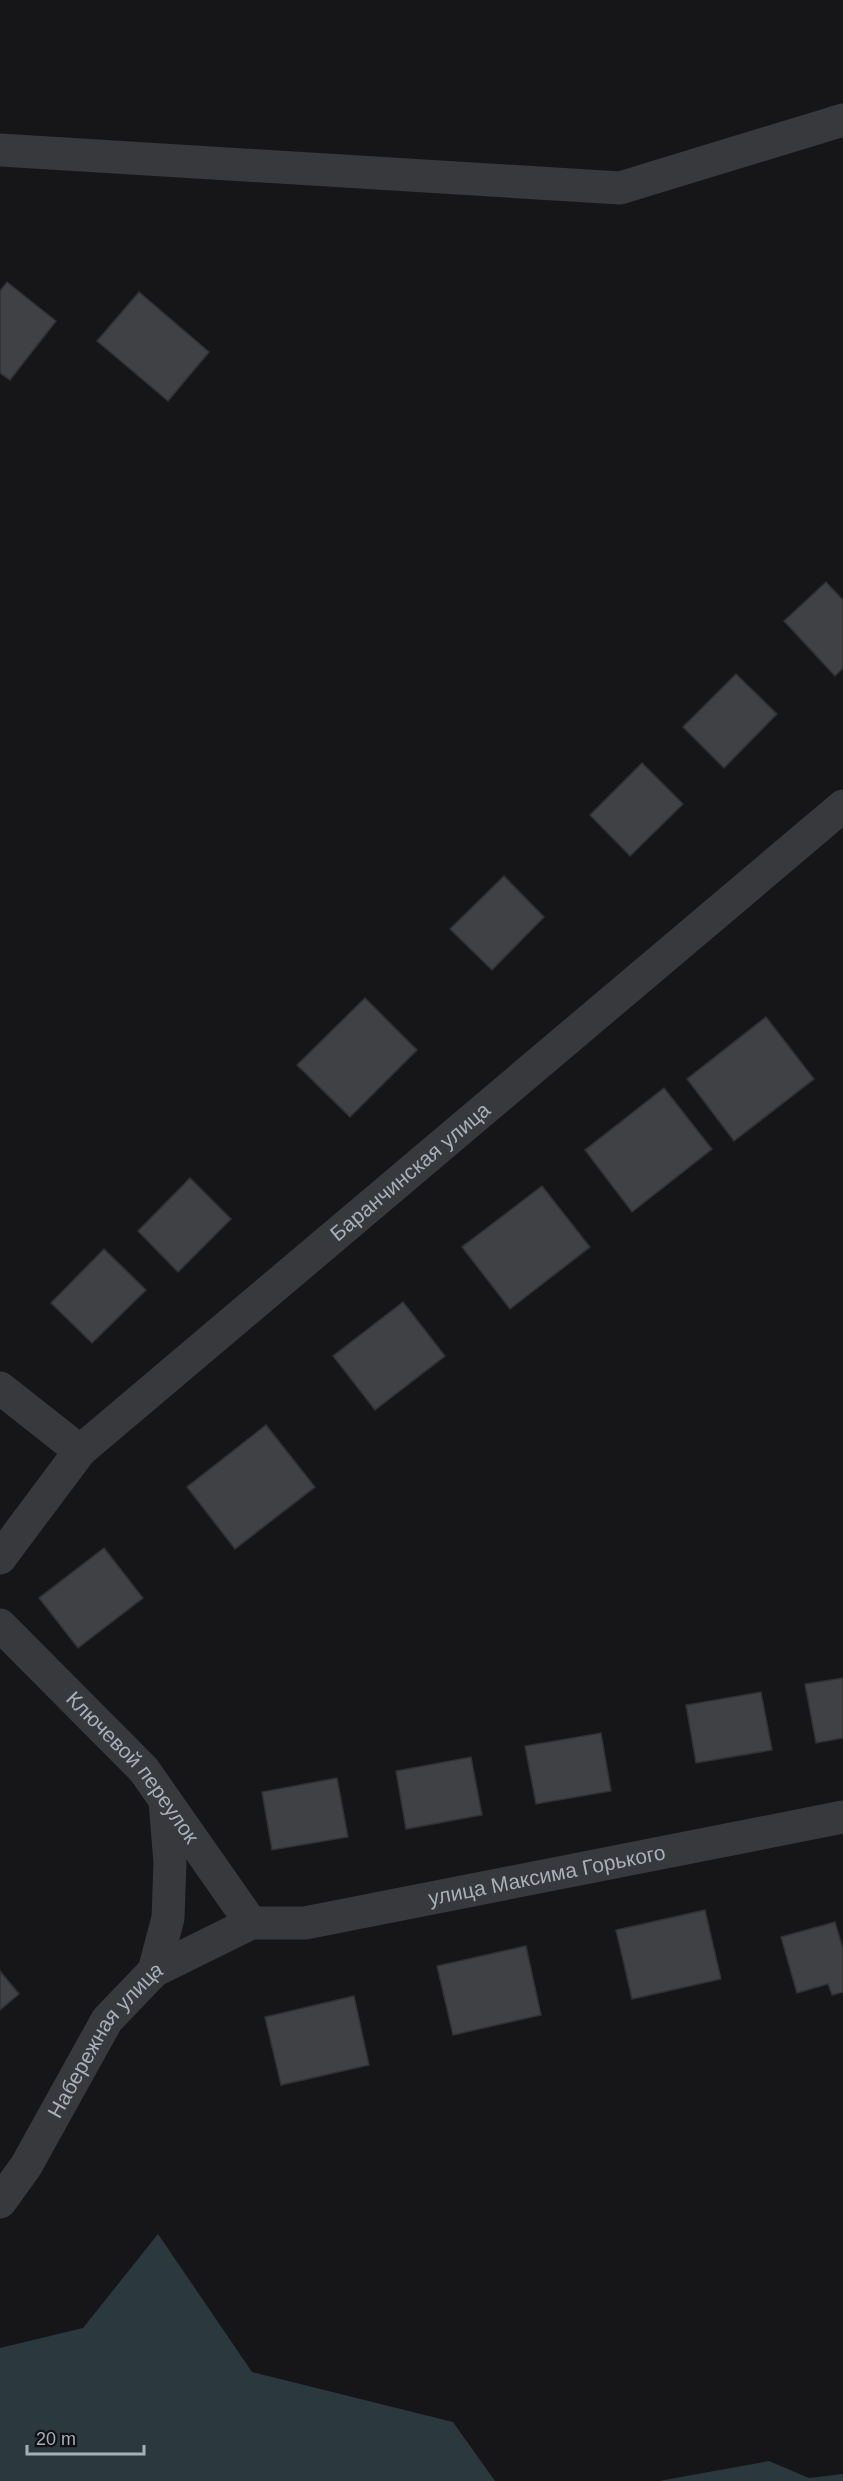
<svg xmlns="http://www.w3.org/2000/svg" width="843" height="2481" font-family="Helvetica,sans-serif">
  <style>
    .water { fill: #2b383d }
    .building { fill: #404145; stroke: #303134; stroke-width: 1.5 }
    .lines { fill: none; stroke-linecap: round; stroke-linejoin: round }
    .minor { stroke: #37393d; stroke-width: 33 }
    .labels { text-anchor: middle; stroke-width: 4.5; stroke-linejoin: round; paint-order: stroke }
    .street-label { font-size: 21px; fill: #a7afb9; stroke: #111113 }
  </style>
  <rect width="100%" height="100%" fill="#161618"/>
  <g class="water">
    <polygon points="158,2234 252,2372 453,2422 495,2481 0,2481 0,2348 83,2328"/>
    <polygon points="769,2461 809,2478 843,2474 843,2481 659,2481"/>
  </g>
  <g class="building">
    <polygon points="7,282 56,321 10,380 0,373 0,291"/>
    <polygon points="139,292 209,352 168,401 97,341"/>
    <polygon points="826,582 843,600 843,668 835,676 784,621"/>
    <polygon points="736,674 777,714 724,768 683,727"/>
    <polygon points="642,763 683,804 630,856 590,815"/>
    <polygon points="504,876 544,917 492,970 450,929"/>
    <polygon points="365,998 417,1050 350,1117 297,1065"/>
    <polygon points="766,1017 814,1079 734,1141 687,1079"/>
    <polygon points="664,1088 712,1149 632,1212 585,1150"/>
    <polygon points="190,1178 231,1219 178,1272 138,1231"/>
    <polygon points="542,1186 590,1247 510,1309 462,1247"/>
    <polygon points="104,1249 146,1290 92,1343 51,1303"/>
    <polygon points="403,1302 445,1356 375,1410 333,1356"/>
    <polygon points="266,1425 315,1487 235,1549 187,1487"/>
    <polygon points="104,1548 143,1598 78,1648 39,1598"/>
    <polygon points="843,1678 843,1738 816,1743 805,1684"/>
    <polygon points="761,1692 772,1750 696,1763 686,1705"/>
    <polygon points="601,1733 611,1791 536,1804 525,1746"/>
    <polygon points="471,1757 482,1815 406,1829 396,1771"/>
    <polygon points="337,1778 348,1837 272,1850 262,1792"/>
    <polygon points="705,1910 721,1979 632,1999 616,1930"/>
    <polygon points="835,1922 843,1949 843,1992 832,1995 828,1984 797,1993 781,1937"/>
    <polygon points="526,1946 541,2015 453,2035 437,1966"/>
    <polygon points="0,1971 19,1994 0,2010"/>
    <polygon points="354,1996 369,2065 281,2085 265,2017"/>
  </g>
  <g class="lines">
    <g class="minor">
      <polyline points="0,150 620,188 843,120"/>
      <polyline points="0,1388 80,1451"/>
      <path id="s1" d="M0,1558L80,1451L843,806"/>
      <path id="s2" d="M0,1625L144,1770L251,1923"/>
      <polyline points="154,1971 168,1918 170,1863 165,1801"/>
      <path id="s3" d="M0,2202L26,2166L107,2020L154,1971L251,1923H305L843,1817"/>
    </g>
  </g>
  <g class="labels">
    <g class="street-label">
      <text dy="7" stroke="none"><textPath href="#s1" startOffset="566">Баранчинская улица</textPath></text>
      <text dy="7" stroke="none"><textPath href="#s2" startOffset="195">Ключевой переулок</textPath></text>
      <text dy="7" stroke="none"><textPath href="#s3" startOffset="688">улица Максима Горького</textPath></text>
      <text dy="7" stroke="none"><textPath href="#s3" startOffset="194">Набережная улица</textPath></text>
    </g>
  </g>
  <path d="M27 2445v9h117v-9" fill="none" stroke="#a7afb9" stroke-width="3"/>
  <text x="36" y="2445" font-size="18" fill="#a7afb9" stroke="#111113" stroke-width="4.5" paint-order="stroke">20 m</text>
</svg>
